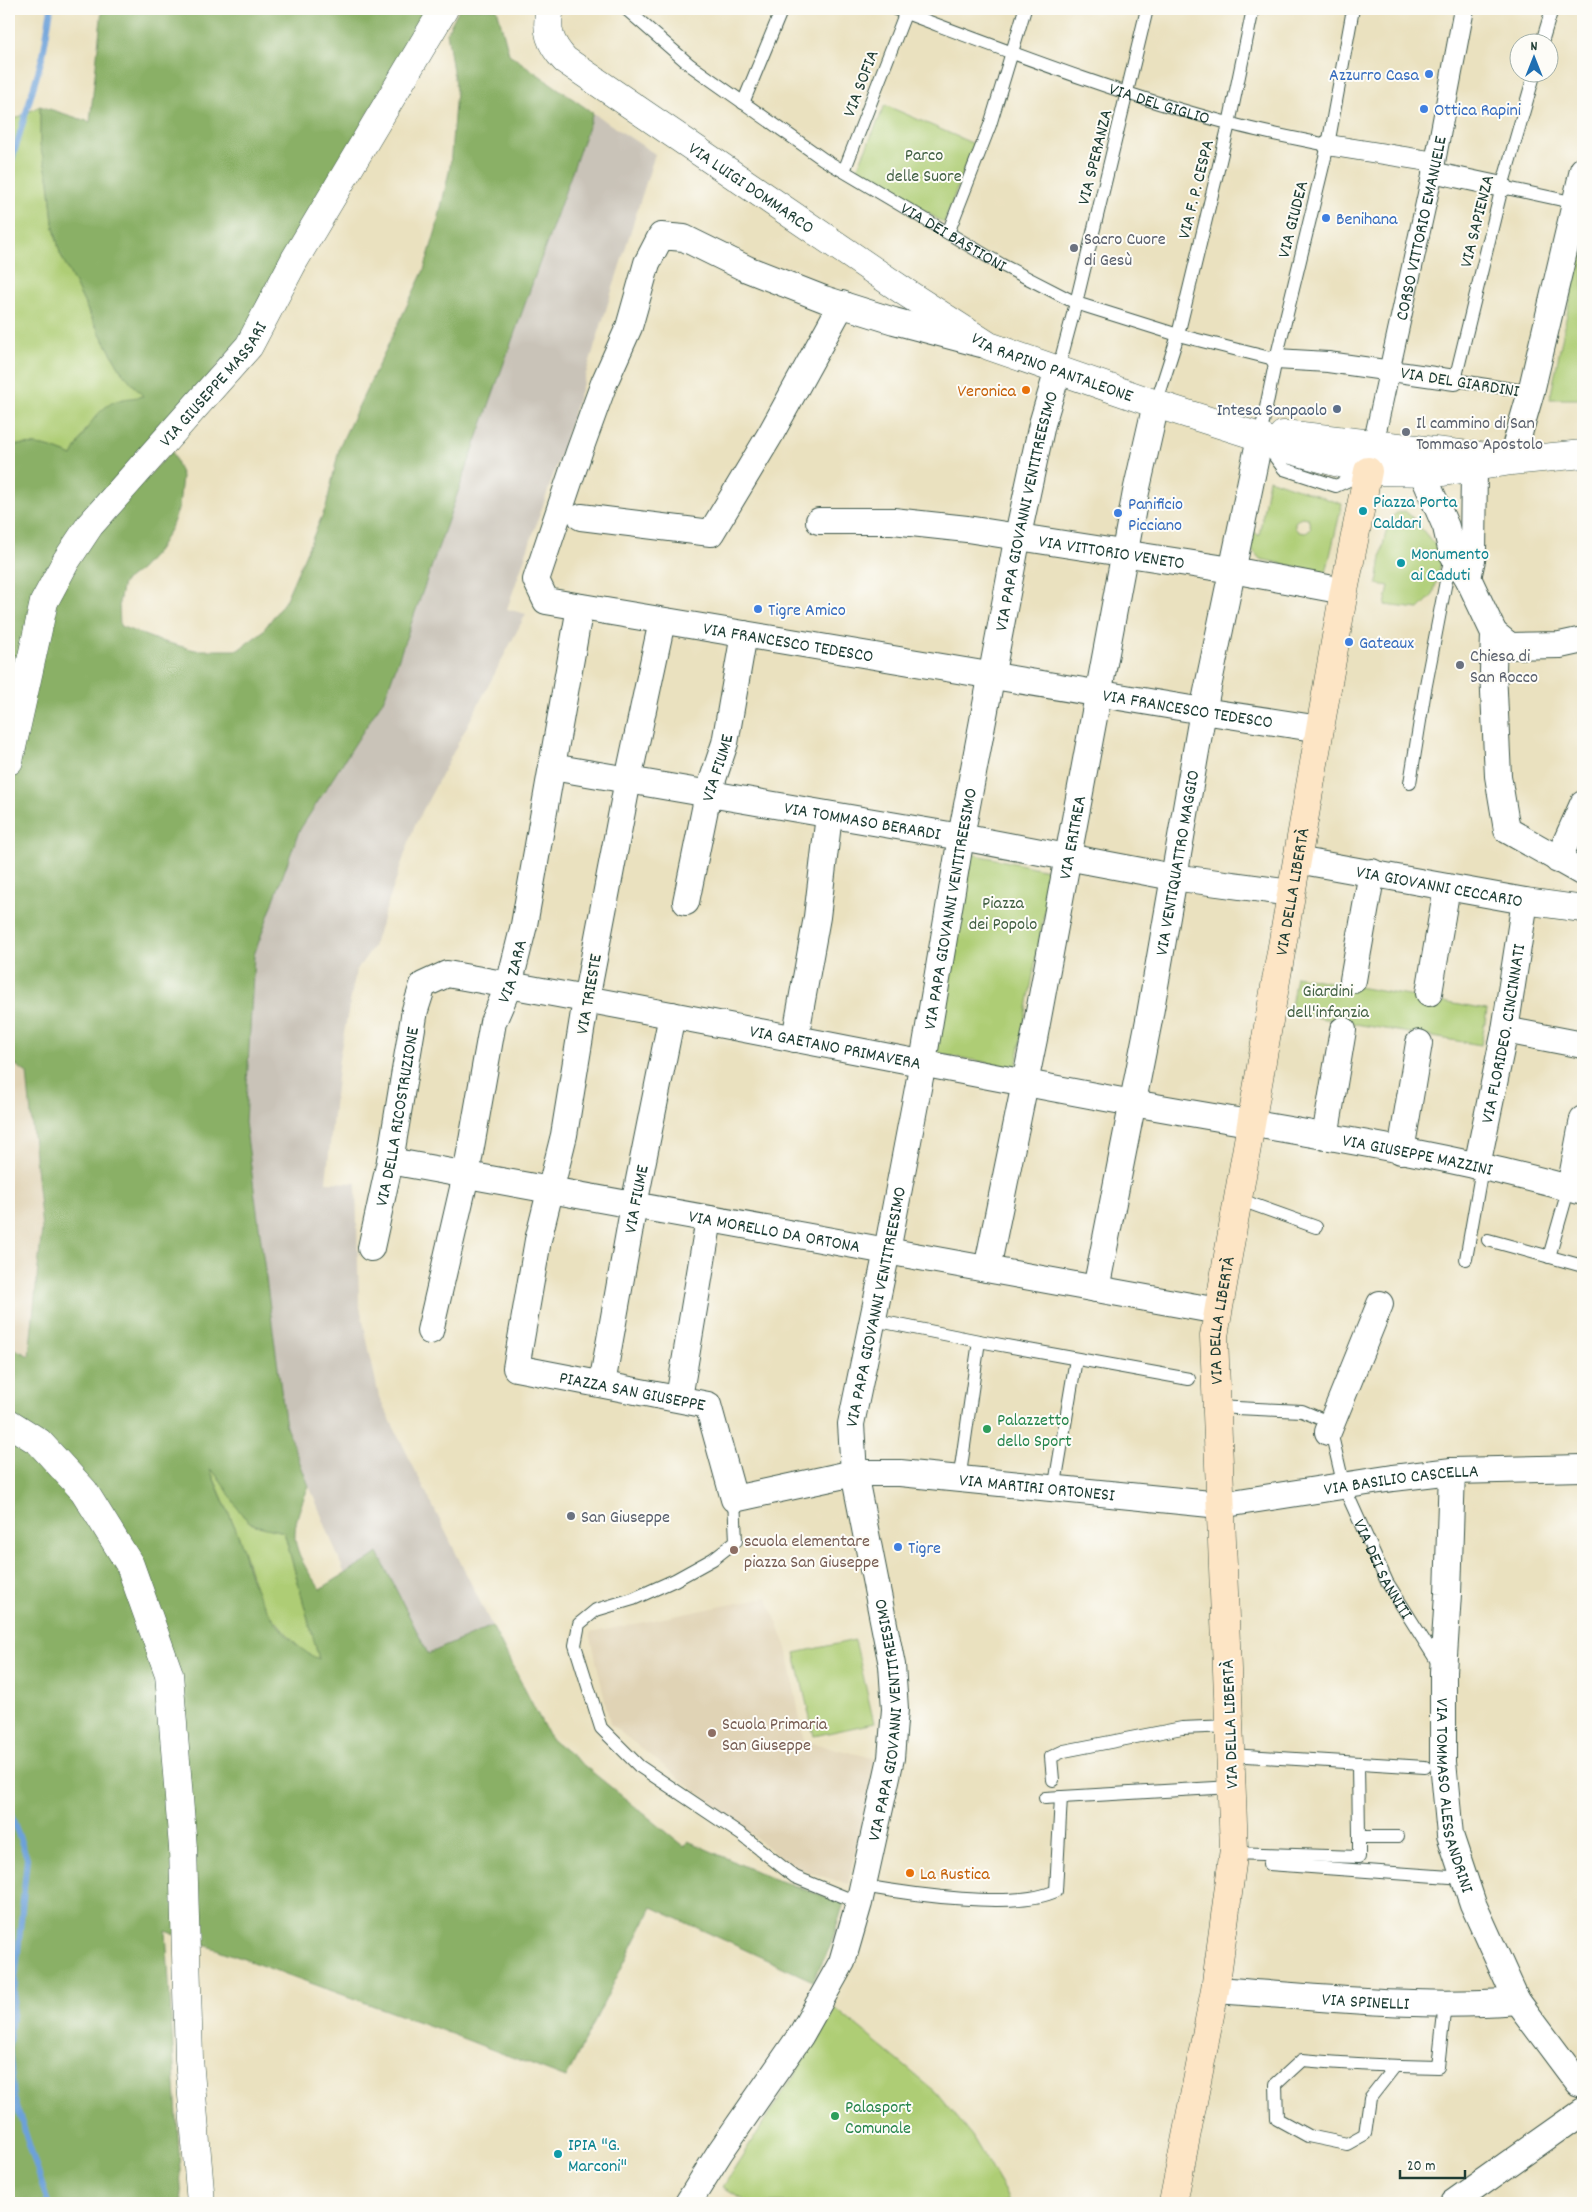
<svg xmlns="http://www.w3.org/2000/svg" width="1592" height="2212" font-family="Dekko,sans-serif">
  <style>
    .built { fill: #e0d3b5 }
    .industrial { fill: #c9c3b8 }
    .green { fill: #aecd75; stroke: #668554; fill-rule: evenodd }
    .forest { fill: #8ab066; stroke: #54764d; fill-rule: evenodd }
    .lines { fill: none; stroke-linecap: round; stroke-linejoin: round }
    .stream { stroke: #6ca1d9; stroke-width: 6 }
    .service-casing { stroke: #3d5649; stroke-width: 14 }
    .pedestrian-casing { stroke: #3d5649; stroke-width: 22 }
    .minor-casing { stroke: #3d5649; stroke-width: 28 }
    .tertiary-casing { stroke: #3d5649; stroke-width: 29 }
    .secondary-casing { stroke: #3d5649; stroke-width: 29 }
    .service { stroke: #fff; stroke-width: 12 }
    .pedestrian { stroke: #fff; stroke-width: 20 }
    .minor { stroke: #fff; stroke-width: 26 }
    .tertiary { stroke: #fff; stroke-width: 28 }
    .secondary { stroke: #fde5c5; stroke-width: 28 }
    .shop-dot { fill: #3f7fe0; stroke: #fdfcf7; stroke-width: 2 }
    .worship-dot { fill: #6b7280; stroke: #fdfcf7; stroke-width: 2 }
    .food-dot { fill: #e8710a; stroke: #fdfcf7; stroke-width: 2 }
    .service-dot { fill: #5c6f8a; stroke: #fdfcf7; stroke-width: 2 }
    .culture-dot { fill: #0f9aa8; stroke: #fdfcf7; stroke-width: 2 }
    .leisure-dot { fill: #2e9e5b; stroke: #fdfcf7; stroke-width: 2 }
    .education-dot { fill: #8d6e63; stroke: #fdfcf7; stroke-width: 2 }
    .labels { text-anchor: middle; stroke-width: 4; stroke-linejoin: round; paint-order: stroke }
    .shop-label { font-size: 18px; fill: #366cbe; stroke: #fdfcf7; text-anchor: start }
    .street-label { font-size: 18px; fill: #1f3d34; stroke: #fdfcf7 }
    .park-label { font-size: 18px; fill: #436144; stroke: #fdfcf7 }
    .worship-label { font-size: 18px; fill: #5b616d; stroke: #fdfcf7; text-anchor: start }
    .food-label { font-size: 18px; fill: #c56008; stroke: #fdfcf7; text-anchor: end }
    .service-label { font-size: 18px; fill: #4e5e75; stroke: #fdfcf7; text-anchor: end }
    .culture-label { font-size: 18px; fill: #0d838f; stroke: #fdfcf7; text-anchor: start }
    .leisure-label { font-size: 18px; fill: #27864d; stroke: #fdfcf7; text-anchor: start }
    .education-label { font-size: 18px; fill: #785e54; stroke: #fdfcf7; text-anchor: start }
  </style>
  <rect width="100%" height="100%" fill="#fdfcf7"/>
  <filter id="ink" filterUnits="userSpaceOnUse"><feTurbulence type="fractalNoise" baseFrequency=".02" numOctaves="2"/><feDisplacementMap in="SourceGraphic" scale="10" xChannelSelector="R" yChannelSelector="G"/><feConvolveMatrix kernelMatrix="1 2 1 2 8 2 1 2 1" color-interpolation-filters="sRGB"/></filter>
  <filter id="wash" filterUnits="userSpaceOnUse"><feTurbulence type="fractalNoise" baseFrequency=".0096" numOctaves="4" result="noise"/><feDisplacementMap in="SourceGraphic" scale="20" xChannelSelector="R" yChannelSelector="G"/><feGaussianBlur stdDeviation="1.12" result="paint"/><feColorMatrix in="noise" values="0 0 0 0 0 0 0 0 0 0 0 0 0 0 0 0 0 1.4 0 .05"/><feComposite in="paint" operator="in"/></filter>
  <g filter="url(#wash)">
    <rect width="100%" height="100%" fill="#eae1bf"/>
    <g class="built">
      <polygon points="9,1060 27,1073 32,1087 42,1229 29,1356 9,1346"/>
      <polygon points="767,1597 787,1648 804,1741 877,1759 848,1884 794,1868 610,1724 590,1633"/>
    </g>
    <polygon class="industrial" points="593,113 655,154 562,450 507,609 526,614 414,827 373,947 356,971 339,1059 326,1182 356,1183 359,1302 379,1397 492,1626 428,1654 388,1682 286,1427 245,1122 254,955 299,831 385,697"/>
    <g class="green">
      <polygon points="885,105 974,144 944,223 857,169"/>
      <path d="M40,106V145L49,181L53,223L60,253L93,321L122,372L143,396L116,402L86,429L72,456C51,446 32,442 9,446V122Z"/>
      <polygon points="1583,234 1583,399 1550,399"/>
      <path d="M1269,479L1342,504L1326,573L1260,559L1243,539L1246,524L1259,536ZM1301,517L1308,518L1311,528L1305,533L1299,532L1295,528V522Z"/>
      <path d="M1405,511L1412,517L1443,555L1433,595L1419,609L1385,605L1389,586L1377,584C1380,567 1383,532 1392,518C1394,513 1399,512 1405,511Z"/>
      <polygon points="972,854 1052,871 1016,1068 935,1053"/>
      <polygon points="1296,976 1487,1010 1481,1045 1290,1013"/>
      <polygon points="209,1467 226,1487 243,1516 252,1524 284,1532 319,1659 306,1654 299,1648 271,1615 257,1594 238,1534"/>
      <polygon points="855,1640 874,1723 814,1736 795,1653"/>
      <polygon points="836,2009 936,2092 972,2136 1005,2192 1009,2203 751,2203 723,2187"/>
    </g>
    <g class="forest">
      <path d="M102,9H425L252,327L93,508L9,734V446C32,442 51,446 72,456C82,437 94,410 116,401C124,398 135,398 143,396L122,372L93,321L60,253L53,223L49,181L40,145V106L90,122Z"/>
      <path d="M459,9H497L509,54L593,113L385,697L299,831L254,955L245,1122L286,1427L309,1486C303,1500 295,1518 295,1534C294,1551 310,1577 321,1589C339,1576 360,1567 378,1553L428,1654L492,1626L550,1738L684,1846L688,1841L771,1878L844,1903L830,1947L813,1981L652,1907L566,2078L441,2030L166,1931L182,2203H9V1346L29,1356L42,1229L27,1073L9,1060V789L42,627L90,536L172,451L182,476L179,507L171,528L158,550L141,569L123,583L119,603L120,626L157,640L195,650H238L262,632L285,601L326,507L340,445L424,270L436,230L450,167L456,91L447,32ZM210,1469C227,1482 234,1511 250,1522C259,1528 274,1529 284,1532L319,1659C290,1648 260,1605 250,1576C245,1562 243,1546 237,1532C228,1511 218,1491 210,1469Z"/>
    </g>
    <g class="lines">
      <g class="stream">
        <polyline points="9,170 43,55 51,9"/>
        <polyline points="9,1809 27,1858 9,2046 14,2098 48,2203"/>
      </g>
    </g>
  </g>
  <g filter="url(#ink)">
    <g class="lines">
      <g class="service-casing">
        <g id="service">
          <path id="s1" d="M626,9L690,65L823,159L1002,265L1076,303L1178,335L1270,358"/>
          <path id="s2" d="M895,9C1005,50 1114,93 1228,123C1260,132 1294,138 1328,145"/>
          <polyline points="1353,9 1328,145 1276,359 1260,437 1284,469 1336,486 1364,473"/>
          <polyline points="1542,42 1552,9"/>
          <polyline points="743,103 782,9"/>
          <polyline points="844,171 907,9"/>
          <polyline points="1502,187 1576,203"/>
          <polyline points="948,233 990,125 1025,9"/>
          <polyline points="1058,370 1076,303 1147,9"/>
          <polyline points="1531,392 1455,380 1502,187 1535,72"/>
          <polyline points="1156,404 1178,335 1229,124 1253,9"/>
          <polyline points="1410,783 1425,690 1451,555"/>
          <polyline points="1238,1199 1316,1227"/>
          <polyline points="1488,1240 1583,1266"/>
          <polyline points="1549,1257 1565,1201"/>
          <polyline points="1466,1259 1482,1168"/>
          <polyline points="874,1320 979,1341 1189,1379"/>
          <path id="s3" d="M1216,1407L1302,1411L1321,1419L1333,1440L1344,1487L1387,1582L1440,1666"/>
          <polyline points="959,1481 979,1341"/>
          <polyline points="1054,1490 1076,1359"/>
          <polyline points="734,1499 736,1541 713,1559 675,1580 633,1599 596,1610 579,1624 575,1645 601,1728 639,1766 742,1835 795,1877 859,1903"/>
          <polyline points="1231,1755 1425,1767"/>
          <polyline points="1358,1763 1359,1837 1398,1837"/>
          <polyline points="1053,1780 1051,1757 1064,1751 1182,1728 1229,1726"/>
          <polyline points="1045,1798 1232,1787"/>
          <polyline points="1233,1853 1359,1857 1359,1837"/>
          <polyline points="1269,1864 1464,1878"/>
          <path d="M863,1886C909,1894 1015,1910 1056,1891L1061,1797"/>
          <path d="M1395,2066L1370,2098L1365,2134L1347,2144L1308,2136L1277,2119L1276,2084L1302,2060C1347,2064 1392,2066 1438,2067L1445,2004"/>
        </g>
      </g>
      <g class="pedestrian-casing">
        <g id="pedestrian">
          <polyline points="1328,145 1435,162"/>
          <polyline points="1432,172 1502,187"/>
          <polyline points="1276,359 1328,362 1455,380"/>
          <path id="s4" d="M1373,445L1435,162L1464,9"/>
        </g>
      </g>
      <g class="minor-casing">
        <g id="minor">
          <path id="s5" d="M981,344L894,321L824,299L747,269L684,238L661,236L647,263L629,327L604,383L579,452L536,580L546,601L1203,711L1320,729"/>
          <polyline points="1511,461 1531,392 1583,170"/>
          <polyline points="1422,472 1446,527 1452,553 1468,578 1494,633 1493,671 1498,776 1507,830 1583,873"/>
          <polyline points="581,517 711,533 770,435 842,304"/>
          <path id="s6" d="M819,521H893L967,529L1232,570L1344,591"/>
          <polyline points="1468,578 1473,555 1474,468"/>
          <path id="s7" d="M662,621L628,780L586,1000L564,1135L538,1240L516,1368L708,1405L734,1499L854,1473H900L1220,1505L1393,1478L1452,1471L1583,1468"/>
          <polyline points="1494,633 1510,646 1560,645 1583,640"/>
          <path id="s8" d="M552,767L961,837L1173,877L1291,893"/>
          <path id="s9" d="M1297,860L1525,901L1583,909"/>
          <polyline points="1558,860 1583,804"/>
          <path id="s10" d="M686,902L708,794L725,743L744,634"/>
          <polyline points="1353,980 1372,872"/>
          <polyline points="1429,993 1447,887"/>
          <polyline points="1505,1030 1583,1045"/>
          <polyline points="795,1039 817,917 829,815"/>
          <polyline points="1325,1137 1343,1030"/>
          <polyline points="1401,1151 1419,1043"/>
          <path id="s11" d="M390,1161L1218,1311"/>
          <path id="s12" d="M1477,1166L1505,1030L1525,901"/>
          <polyline points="1570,1188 1583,1119"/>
          <path id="s13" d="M371,1248L390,1161L415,1010L423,985L447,974C676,1014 904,1061 1133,1103C1283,1130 1436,1151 1583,1192"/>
          <path id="s14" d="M987,1269L1034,1039L1136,492L1156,404"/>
          <path id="s15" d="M1096,1289L1149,1020L1203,711L1260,437"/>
          <path id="s16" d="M430,1331L466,1175L493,1022L509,985L524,925L580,607"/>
          <path id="s17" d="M602,1384L634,1205L672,1015"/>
          <polyline points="679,1398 709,1219"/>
          <polyline points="1328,1432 1380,1304"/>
          <path id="s18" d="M1452,1471L1448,1594L1443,1672V1762L1450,1835L1473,1904L1517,2001L1579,2084L1583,2085"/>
          <path id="s19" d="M1215,1990C1316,1997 1417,2009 1517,2001"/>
          <path id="s20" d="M688,2203L720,2152L801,2035L842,1962L859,1903L891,1758L895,1709L892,1665L854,1473L851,1424L887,1251L923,1062L961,837L1018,535L1042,424L1058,370"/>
          <polyline points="1453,2203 1583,2111"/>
        </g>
      </g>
      <g class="tertiary-casing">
        <g id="tertiary">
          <path id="s21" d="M550,9C545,30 550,44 565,60L905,292L989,346L1156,404L1260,437L1288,449L1368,471L1443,472L1511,461L1583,454"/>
          <polyline points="1283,435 1293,435 1487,457"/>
          <path id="s22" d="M9,761L44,602L66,561L90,525L249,346L295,259L444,9"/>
          <polyline points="9,1423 39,1442 84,1491 130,1565 169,1674 183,1848 189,2059 201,2203"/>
        </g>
      </g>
      <g class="secondary-casing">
        <g id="secondary">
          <path id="s23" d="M1173,2203L1215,1990L1234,1849L1214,1336L1344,591L1368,471"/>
        </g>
      </g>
      <use href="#service" class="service"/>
      <use href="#pedestrian" class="pedestrian"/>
      <use href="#minor" class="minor"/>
      <use href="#tertiary" class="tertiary"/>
      <use href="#secondary" class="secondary"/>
    </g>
  </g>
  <g class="shop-dot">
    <circle cx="1429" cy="74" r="5"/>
    <circle cx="1424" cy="109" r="5"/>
    <circle cx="1326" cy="218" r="5"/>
    <circle cx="1118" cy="513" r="5"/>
    <circle cx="758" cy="609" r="5"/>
    <circle cx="1349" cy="642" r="5"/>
    <circle cx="898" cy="1547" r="5"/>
  </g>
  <g class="worship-dot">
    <circle cx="1074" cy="248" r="5"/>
    <circle cx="1406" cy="432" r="5"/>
    <circle cx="1460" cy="665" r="5"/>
    <circle cx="571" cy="1516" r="5"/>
  </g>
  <g class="food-dot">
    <circle cx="1026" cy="390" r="5"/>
    <circle cx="910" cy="1873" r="5"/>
  </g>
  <circle class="service-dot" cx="1337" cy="409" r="5"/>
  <g class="culture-dot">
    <circle cx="1363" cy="511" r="5"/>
    <circle cx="1401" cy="563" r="5"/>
    <circle cx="558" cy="2154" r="5"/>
  </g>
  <g class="leisure-dot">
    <circle cx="987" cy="1429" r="5"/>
    <circle cx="835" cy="2116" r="5"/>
  </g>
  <g class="education-dot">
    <circle cx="734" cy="1550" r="5"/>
    <circle cx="712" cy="1733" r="5"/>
  </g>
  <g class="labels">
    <g class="shop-label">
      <text x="1419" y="80" text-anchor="end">Azzurro Casa</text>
      <text x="1434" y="115">Ottica Rapini</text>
      <text x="1336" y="224">Benihana</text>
      <text x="1128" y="509">Panificio<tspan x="1128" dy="21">Picciano</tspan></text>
      <text x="768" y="615">Tigre Amico</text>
      <text x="1359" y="648">Gateaux</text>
      <text x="908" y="1553">Tigre</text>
    </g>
    <g class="street-label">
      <text transform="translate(860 83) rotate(-69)" y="6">VIA SOFIA</text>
      <text dy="6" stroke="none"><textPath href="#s2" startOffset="281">VIA DEL GIGLIO</textPath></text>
      <text transform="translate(1094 157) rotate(-76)" y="6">VIA SPERANZA</text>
      <text dy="6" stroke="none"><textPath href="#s21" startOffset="282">VIA LUIGI DOMMARCO</textPath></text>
      <text transform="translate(1195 189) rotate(-76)" y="6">VIA F. P. CESPA</text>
      <text transform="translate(1292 219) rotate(-76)" y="6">VIA GIUDEA</text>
      <text transform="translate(1476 221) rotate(-76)" y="6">VIA SAPIENZA</text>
      <text dy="6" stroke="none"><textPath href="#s4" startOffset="222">CORSO VITTORIO EMANUELE</textPath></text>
      <text dy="6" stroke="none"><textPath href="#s1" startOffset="400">VIA DEI BASTIONI</textPath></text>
      <text dy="6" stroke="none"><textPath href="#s21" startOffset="634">VIA RAPINO PANTALEONE</textPath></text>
      <text transform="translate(1460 381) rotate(9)" y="6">VIA DEL GIARDINI</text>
      <text dy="6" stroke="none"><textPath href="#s22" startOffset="440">VIA GIUSEPPE MASSARI</textPath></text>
      <text dy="6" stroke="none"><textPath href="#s20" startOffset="1764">VIA PAPA GIOVANNI VENTITREESIMO</textPath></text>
      <text dy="6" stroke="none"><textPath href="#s6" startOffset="295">VIA VITTORIO VENETO</textPath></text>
      <text dy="6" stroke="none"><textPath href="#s5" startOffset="975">VIA FRANCESCO TEDESCO</textPath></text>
      <text dy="6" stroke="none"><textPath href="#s5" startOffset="1380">VIA FRANCESCO TEDESCO</textPath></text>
      <text dy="6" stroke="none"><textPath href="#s10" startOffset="138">VIA FIUME</textPath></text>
      <text dy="6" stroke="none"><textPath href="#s8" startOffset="315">VIA TOMMASO BERARDI</textPath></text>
      <text dy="6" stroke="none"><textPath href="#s14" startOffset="440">VIA ERITREA</textPath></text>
      <text dy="6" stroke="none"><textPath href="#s15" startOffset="434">VIA VENTIQUATTRO MAGGIO</textPath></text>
      <text dy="6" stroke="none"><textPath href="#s9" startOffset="145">VIA GIOVANNI CECCARIO</textPath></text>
      <text dy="6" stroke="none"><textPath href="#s23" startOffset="1324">VIA DELLA LIBERTÀ</textPath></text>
      <text dy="6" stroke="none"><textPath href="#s20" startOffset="1359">VIA PAPA GIOVANNI VENTITREESIMO</textPath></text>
      <text dy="6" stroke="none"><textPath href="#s16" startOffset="370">VIA ZARA</textPath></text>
      <text transform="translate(588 994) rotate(-80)" y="6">VIA TRIESTE</text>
      <text dy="6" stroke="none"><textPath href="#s12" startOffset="135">VIA FLORIDEO. CINCINNATI</textPath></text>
      <text dy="6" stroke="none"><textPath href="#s13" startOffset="690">VIA GAETANO PRIMAVERA</textPath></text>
      <text dy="6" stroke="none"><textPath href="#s13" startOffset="134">VIA DELLA RICOSTRUZIONE</textPath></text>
      <text dy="6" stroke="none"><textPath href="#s13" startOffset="1282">VIA GIUSEPPE MAZZINI</textPath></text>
      <text dy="6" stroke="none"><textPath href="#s17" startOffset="188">VIA FIUME</textPath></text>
      <text dy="6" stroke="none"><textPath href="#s11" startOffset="391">VIA MORELLO DA ORTONA</textPath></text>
      <text dy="6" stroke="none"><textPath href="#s20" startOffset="954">VIA PAPA GIOVANNI VENTITREESIMO</textPath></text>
      <text dy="6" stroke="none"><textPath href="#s23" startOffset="889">VIA DELLA LIBERTÀ</textPath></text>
      <text dy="6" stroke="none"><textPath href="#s7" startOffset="880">PIAZZA SAN GIUSEPPE</textPath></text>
      <text dy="6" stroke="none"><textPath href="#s7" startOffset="1728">VIA BASILIO CASCELLA</textPath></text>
      <text dy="6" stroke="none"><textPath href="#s7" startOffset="1361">VIA MARTIRI ORTONESI</textPath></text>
      <text dy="6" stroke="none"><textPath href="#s3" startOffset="270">VIA DEI SANNITI</textPath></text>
      <text dy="6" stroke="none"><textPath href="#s20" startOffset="534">VIA PAPA GIOVANNI VENTITREESIMO</textPath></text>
      <text transform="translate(1229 1724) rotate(-92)" y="6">VIA DELLA LIBERTÀ</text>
      <text dy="6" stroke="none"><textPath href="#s18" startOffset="326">VIA TOMMASO ALESSANDRINI</textPath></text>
      <text dy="6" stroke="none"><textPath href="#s19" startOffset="151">VIA SPINELLI</textPath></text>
    </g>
    <g class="park-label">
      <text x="924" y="160">Parco<tspan x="924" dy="21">delle Suore</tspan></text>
      <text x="1003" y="908">Piazza<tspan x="1003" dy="21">dei Popolo</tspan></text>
      <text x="1328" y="996">Giardini<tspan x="1328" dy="21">dell'infanzia</tspan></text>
    </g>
    <g class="worship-label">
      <text x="1084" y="244">Sacro Cuore<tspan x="1084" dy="21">di Gesù</tspan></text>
      <text x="1416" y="428">Il cammino di San<tspan x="1416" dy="21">Tommaso Apostolo</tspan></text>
      <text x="1470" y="661">Chiesa di<tspan x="1470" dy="21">San Rocco</tspan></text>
      <text x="581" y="1522">San Giuseppe</text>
    </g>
    <g class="food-label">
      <text x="1016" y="396">Veronica</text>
      <text x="920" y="1879" text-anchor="start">La Rustica</text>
    </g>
    <g class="service-label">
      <text x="1327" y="415">Intesa Sanpaolo</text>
    </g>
    <g class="culture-label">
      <text x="1373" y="507">Piazza Porta<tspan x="1373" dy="21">Caldari</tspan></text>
      <text x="1411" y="559">Monumento<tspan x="1411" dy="21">ai Caduti</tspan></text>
      <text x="568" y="2150">IPIA "G.<tspan x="568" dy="21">Marconi"</tspan></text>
    </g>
    <g class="leisure-label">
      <text x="997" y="1425">Palazzetto<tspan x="997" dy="21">dello Sport</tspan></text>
      <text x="845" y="2112">Palasport<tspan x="845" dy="21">Comunale</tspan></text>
    </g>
    <g class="education-label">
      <text x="744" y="1546">scuola elementare<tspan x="744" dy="21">piazza San Giuseppe</tspan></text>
      <text x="722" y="1729">Scuola Primaria<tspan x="722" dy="21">San Giuseppe</tspan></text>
    </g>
  </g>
  <rect width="1592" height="2212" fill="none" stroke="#fdfcf7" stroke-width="30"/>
  <g transform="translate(1534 58)"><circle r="24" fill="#fdfcf7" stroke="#a4b0a9"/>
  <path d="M0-4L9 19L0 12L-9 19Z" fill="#1f6fb2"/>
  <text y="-8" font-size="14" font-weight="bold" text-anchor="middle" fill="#1f3d34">N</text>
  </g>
  <path d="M1400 2170v8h65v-8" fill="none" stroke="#1f3d34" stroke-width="2.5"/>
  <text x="1407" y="2170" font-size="15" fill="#1f3d34" stroke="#fdfcf7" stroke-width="4" paint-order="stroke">20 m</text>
</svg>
